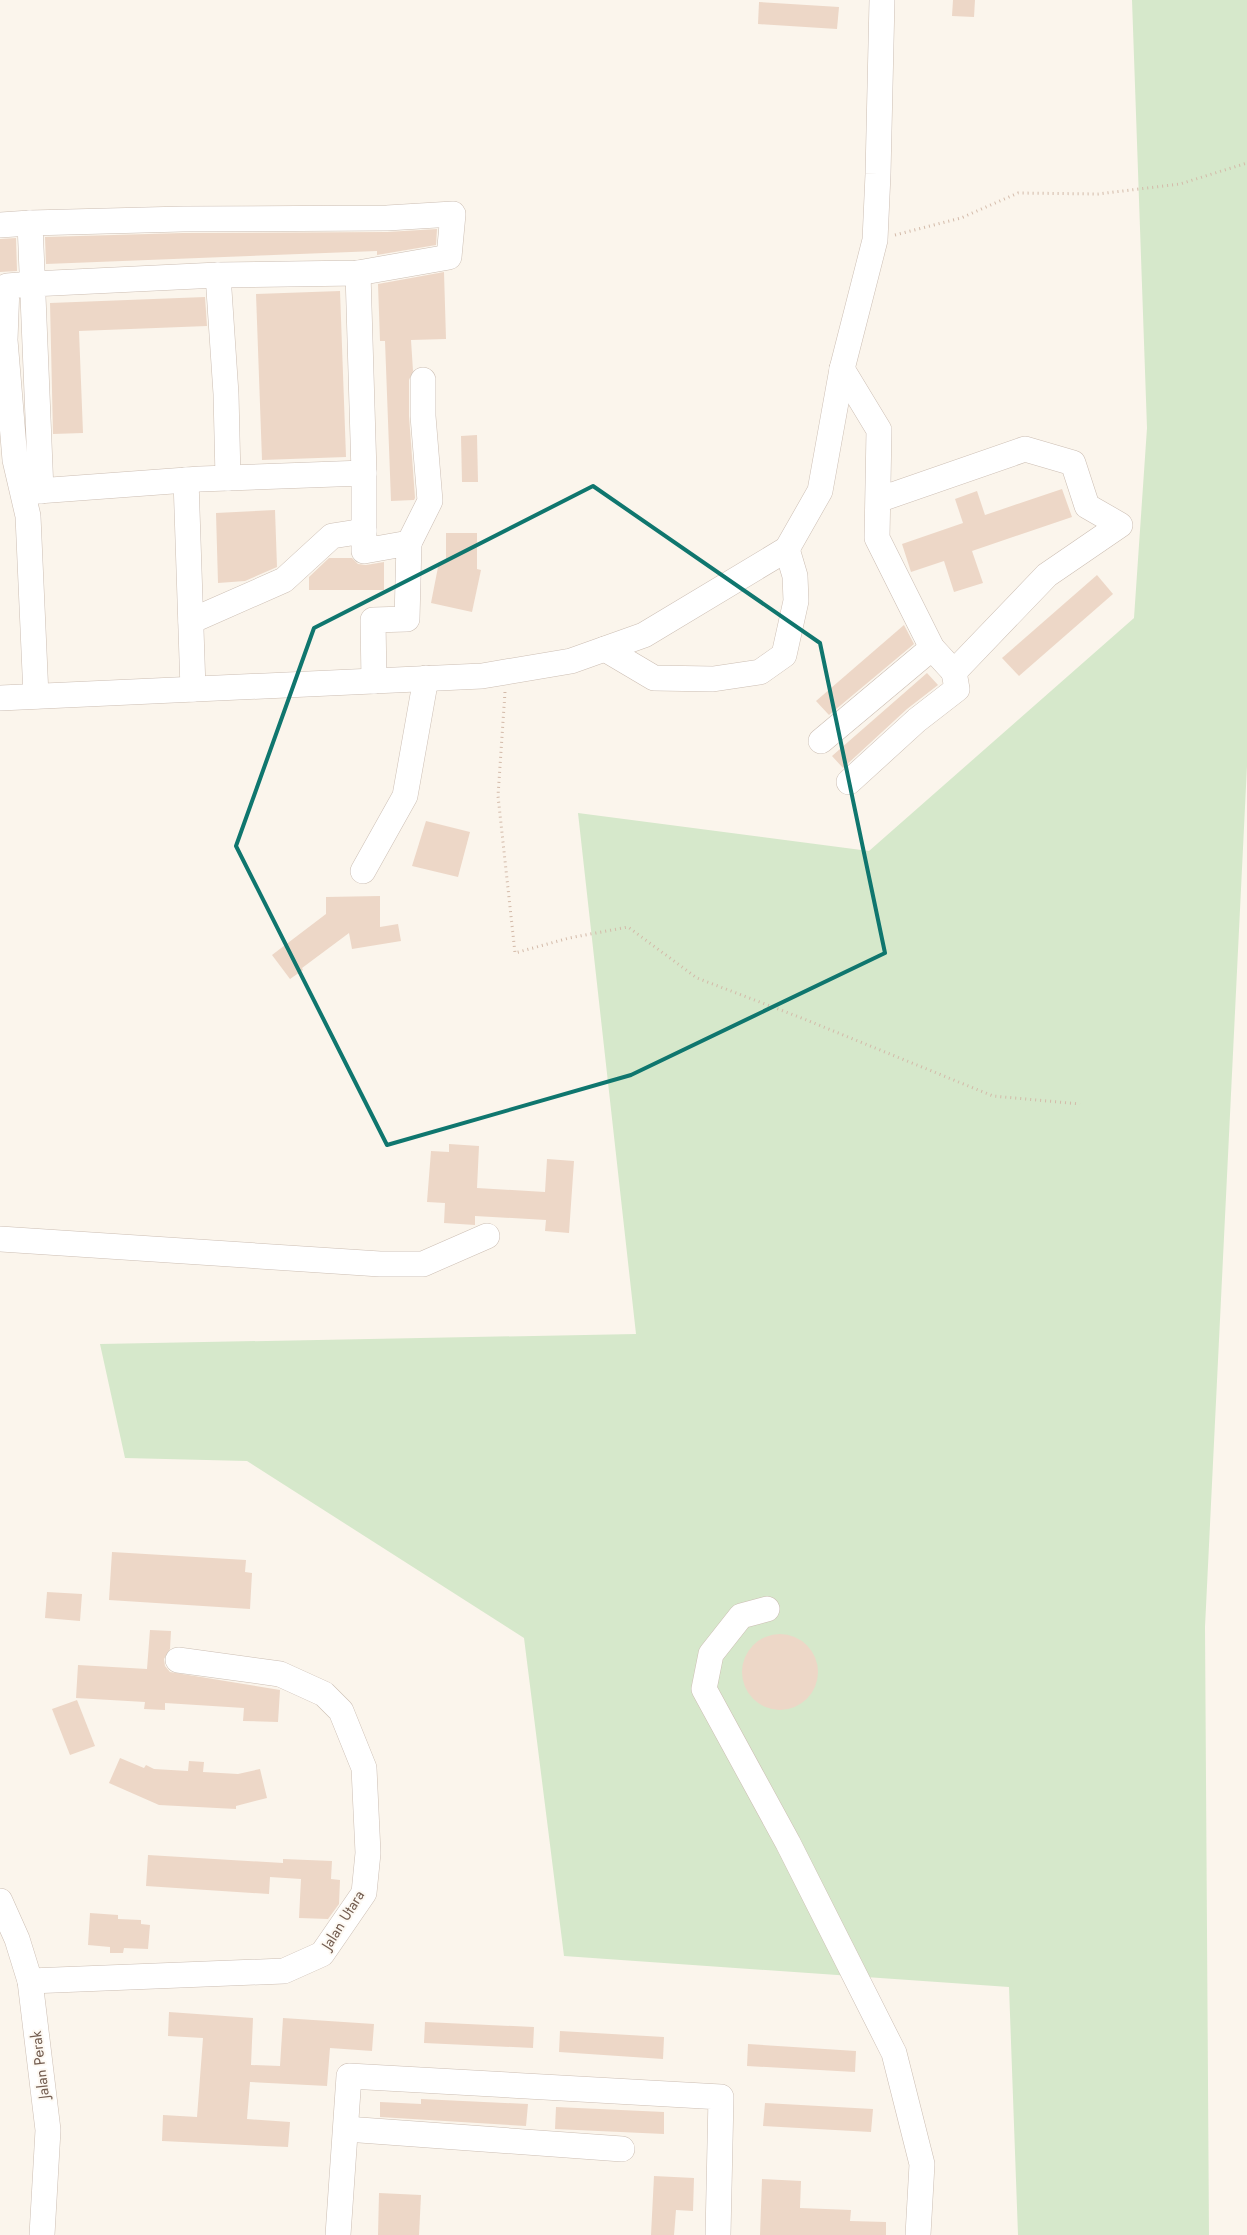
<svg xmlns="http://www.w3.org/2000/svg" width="1247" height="2235" font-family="Jost,sans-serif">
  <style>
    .green { fill: #d6e8cb }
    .building { fill: #edd7c7 }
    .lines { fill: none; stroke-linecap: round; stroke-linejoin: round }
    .minor-casing { stroke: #ccbeb3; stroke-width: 26 }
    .path { stroke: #d3baa9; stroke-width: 3; stroke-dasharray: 1 4; stroke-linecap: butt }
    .minor { stroke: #fff; stroke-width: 25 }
    .marked { fill: none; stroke: #0f766e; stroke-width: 4; stroke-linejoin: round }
    .labels { text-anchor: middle; stroke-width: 4; stroke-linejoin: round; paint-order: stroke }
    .street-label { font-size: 15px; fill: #745e51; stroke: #fdf9f3 }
  </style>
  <rect width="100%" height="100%" fill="#fbf5ec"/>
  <polygon class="green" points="1132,0 1247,0 1247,766 1205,1627 1209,2235 1018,2235 1009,1987 564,1956 524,1638 247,1461 125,1458 100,1344 636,1334 578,813 869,851 1134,618 1147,428"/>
  <g class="building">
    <polygon points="953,0 975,0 974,17 952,16"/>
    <polygon points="759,2 839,7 837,29 758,24"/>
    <polygon points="437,229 436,245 377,255 377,251 46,264 45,237 183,233 387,232"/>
    <polygon points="16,238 17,271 0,272 0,239"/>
    <polygon points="444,272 446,339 411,340 413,371 409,380 409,416 415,498 414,500 391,501 385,341 380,341 378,284"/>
    <polygon points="340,291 346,457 262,460 256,294"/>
    <polygon points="205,297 207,326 79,331 83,433 53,434 50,303"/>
    <polygon points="477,435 478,482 462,482 461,436"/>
    <polygon points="1062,489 1072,517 972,551 983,583 954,592 944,561 911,572 902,544 963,523 955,499 977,491 985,515"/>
    <polygon points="275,510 277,567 245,581 218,583 216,513"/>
    <polygon points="446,533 477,533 477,569 481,570 472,612 431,603 439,562 446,563"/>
    <polygon points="329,558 352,558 358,564 366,565 384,562 384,590 309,590 309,577"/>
    <polygon points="1097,575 1113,594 1019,676 1002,658"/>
    <polygon points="904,625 914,644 829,715 816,701"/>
    <polygon points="927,673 938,685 907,709 843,768 832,756"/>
    <polygon points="426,821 470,832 458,877 412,866"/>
    <polygon points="380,896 380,927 398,924 401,941 352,949 349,933 302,968 303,970 290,979 272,955 326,914 326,897"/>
    <polygon points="449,1144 479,1146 477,1188 545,1192 547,1159 574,1161 569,1233 545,1231 546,1220 475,1216 475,1225 444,1223 445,1203 427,1202 431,1151 449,1152"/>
    <polygon points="112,1552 246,1560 245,1572 252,1573 250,1609 109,1600"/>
    <polygon points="47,1592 82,1594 80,1621 45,1618"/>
    <polygon points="150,1630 171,1631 170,1649 164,1659 165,1666 170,1672 280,1690 278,1722 243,1721 244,1708 165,1703 165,1710 144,1709 145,1702 76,1698 78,1665 147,1669"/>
    <circle cx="780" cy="1672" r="38"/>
    <polygon points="77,1700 95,1746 70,1755 52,1709"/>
    <polygon points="120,1758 144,1768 146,1765 154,1769 188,1771 189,1761 204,1762 203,1772 238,1774 260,1769 267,1798 236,1806 236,1809 159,1805 109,1783"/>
    <polygon points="148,1855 283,1863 283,1859 332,1861 331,1879 340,1880 339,1904 328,1919 299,1918 301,1879 270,1877 269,1894 146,1886"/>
    <polygon points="90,1913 118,1915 118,1919 141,1920 141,1924 150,1925 148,1949 124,1948 123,1953 110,1953 110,1947 88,1945"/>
    <polygon points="169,2012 253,2018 251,2065 280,2066 283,2018 374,2024 372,2051 330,2048 327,2086 250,2082 247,2119 290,2122 288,2147 162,2141 163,2115 197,2117 203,2038 168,2036"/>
    <polygon points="425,2022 534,2027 533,2048 424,2043"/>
    <polygon points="560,2031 664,2037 663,2059 559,2052"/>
    <polygon points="748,2044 856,2051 855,2072 747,2066"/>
    <polygon points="421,2099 528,2104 526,2126 380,2117 380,2102 421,2104"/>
    <polygon points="765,2103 873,2109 871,2132 763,2126"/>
    <polygon points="556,2107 664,2112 664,2134 555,2129"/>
    <polygon points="654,2176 694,2178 693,2211 676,2210 674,2235 651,2235"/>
    <polygon points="762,2179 801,2181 800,2208 851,2210 850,2221 886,2222 886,2235 760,2235"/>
    <polygon points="379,2193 421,2195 419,2235 378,2235"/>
  </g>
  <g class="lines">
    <g class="minor-casing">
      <g id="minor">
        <polyline points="0,225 30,223"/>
        <polyline points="358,273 364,473 364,551 409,543 407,619 373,620 374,681"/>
        <polyline points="218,275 226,394 228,478"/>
        <polyline points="842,369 879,430 877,538 932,648 954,672 1047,575 1120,525 1087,506 1073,463 1025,449 878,500"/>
        <polyline points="186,480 193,689"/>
        <polyline points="24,492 200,479 364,473"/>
        <polyline points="409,543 430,501 423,416 423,380"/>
        <polyline points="191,621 284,580 332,536 364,531"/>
        <polyline points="605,649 654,678 713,679 760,672 784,655 796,601 795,576 787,549"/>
        <path d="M36,696L28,516L15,460L5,340L7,286L32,284L218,275L358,273L449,257L453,214L387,218L183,219L30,223C33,312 38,401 41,491"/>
        <polyline points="0,698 482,676 571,661 644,635 787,549 820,491 842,369 875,240 878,174 882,0"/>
        <polyline points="821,741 932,648"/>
        <polyline points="849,782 917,720 957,689 954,672"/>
        <polyline points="363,871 405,796 426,678"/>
        <polyline points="0,1239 380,1264 423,1264 487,1236"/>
        <polyline points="767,1609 741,1616 711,1654 704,1689 788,1843 894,2053 922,2164 918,2235"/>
        <polyline points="0,1901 17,1939 30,1981 48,2130 42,2235"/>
        <polyline points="30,1981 284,1971 322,1954 364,1893 368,1853 364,1768 341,1711 324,1694 280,1674 178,1660"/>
        <polyline points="346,2129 622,2149"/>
        <polyline points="338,2235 349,2076 721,2097 718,2235"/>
      </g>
    </g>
    <g class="path">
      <polyline points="895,235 961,218 1018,193 1098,194 1180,184 1247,163"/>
      <polyline points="505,692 498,796 515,953 569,938 628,927 697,978 799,1017 993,1096 1080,1104"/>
    </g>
    <use href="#minor" class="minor"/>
  </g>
  <path class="marked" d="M593,486L820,643L885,953L631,1075L387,1145L236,846L314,628Z"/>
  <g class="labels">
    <g class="street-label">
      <text transform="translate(343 1920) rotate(-58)" y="5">Jalan Utara</text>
      <text transform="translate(40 2065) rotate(-97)" y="5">Jalan Perak</text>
    </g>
  </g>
</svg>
